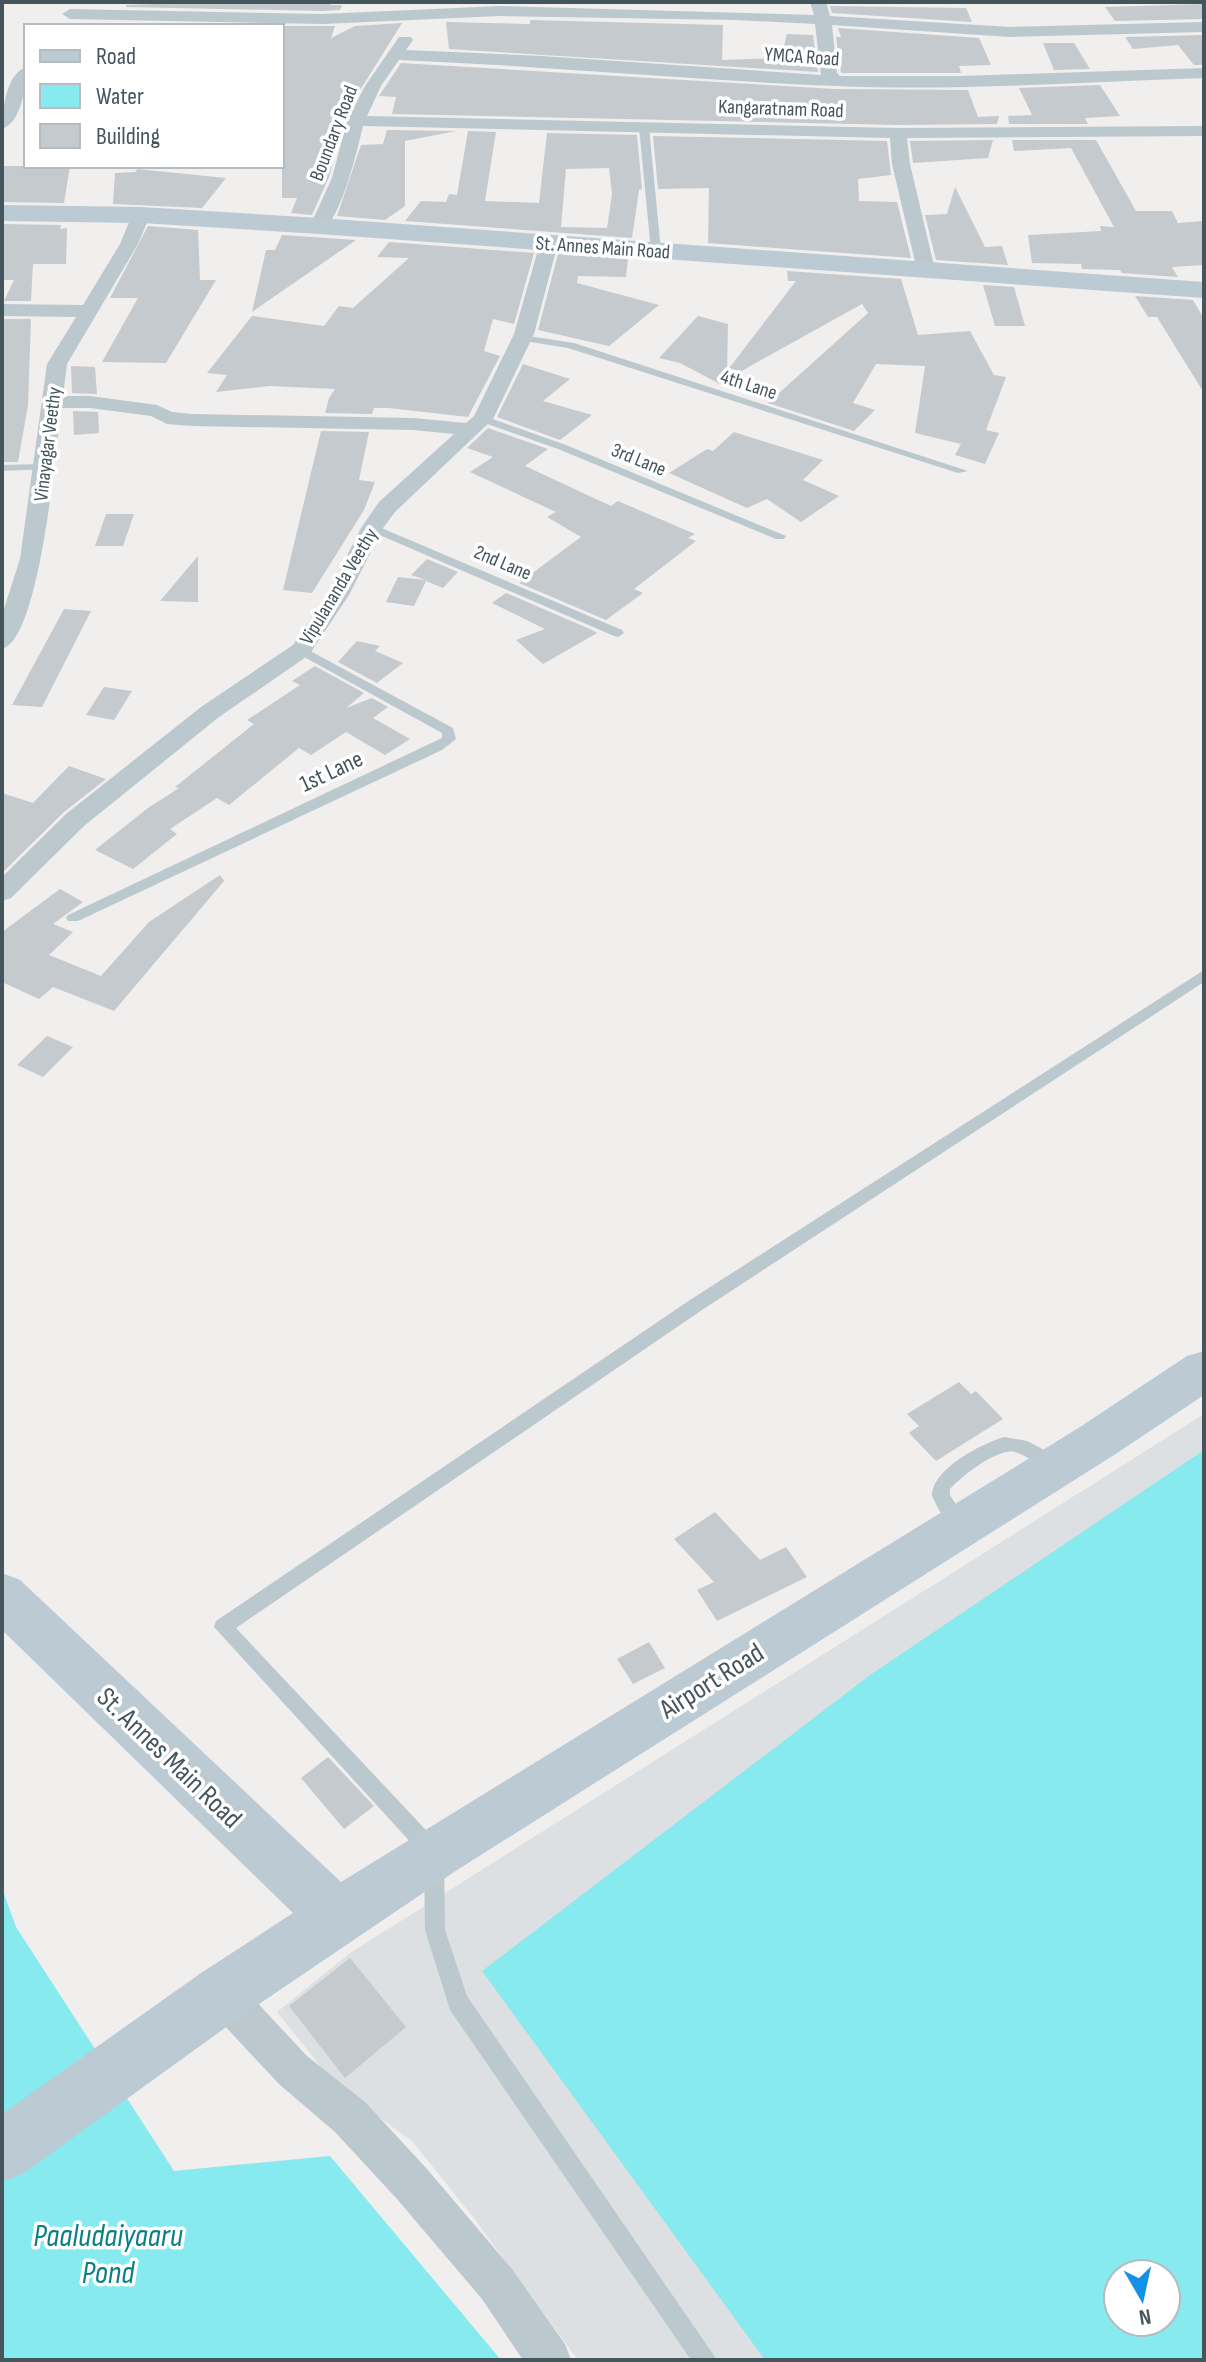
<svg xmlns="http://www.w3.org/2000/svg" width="1206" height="2362" font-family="'Sofia Sans Condensed',sans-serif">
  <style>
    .airport { fill: #dde0e3; fill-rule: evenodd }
    .water { fill: #86eaef; fill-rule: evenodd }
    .building { fill: #c5cace; fill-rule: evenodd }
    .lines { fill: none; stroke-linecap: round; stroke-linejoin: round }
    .lane { fill: #bbc8ce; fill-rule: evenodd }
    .street { fill: #bbc8ce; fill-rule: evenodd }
    .secondary { fill: #bbcad3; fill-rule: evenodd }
    .labels { text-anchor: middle; stroke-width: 7; stroke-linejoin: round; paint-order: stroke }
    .far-street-label { font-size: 20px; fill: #45555c; stroke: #fff }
    .street-label { font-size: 24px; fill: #45555c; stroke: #fff }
    .near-street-label { font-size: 28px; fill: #45555c; stroke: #fff }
    .near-water-label { font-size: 32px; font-style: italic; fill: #0a8086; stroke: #fff }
  </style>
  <rect width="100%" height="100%" fill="#f1eeee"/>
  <path class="airport" d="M1204,1414V2360H578L473,2217L412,2141L337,2087L277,2012L350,1953ZM1118,2274H1166V2322H1118Z"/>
  <g class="water">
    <path d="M1204,1450V2360H765L482,1971L870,1675ZM1118,2274H1166V2322H1118Z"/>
    <polygon points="2,1888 16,1927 174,2171 330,2156 501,2360 2,2360"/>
  </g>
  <g class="building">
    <polygon points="209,2 331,2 330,5 342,5 340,10 323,11 126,7 126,5"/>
    <polygon points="1204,4 1204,19 1115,21 1105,7"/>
    <polygon points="830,6 966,8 972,22 832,13"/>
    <polygon points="530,20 723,25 722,60 781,58 787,34 813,35 818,72 449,49 446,22 530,24"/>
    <polygon points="402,23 357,95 350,95 328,147 337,147 329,177 312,215 291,213 297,198 282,198 282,26 335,26 331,38 355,26"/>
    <polygon points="838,28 979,38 991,65 959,66 961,73 841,73 836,37 841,37"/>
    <polygon points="1204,35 1204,65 1194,65 1178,45 1133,49 1125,37"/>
    <polygon points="1043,43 1074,43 1090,69 1054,70"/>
    <polygon points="401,63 835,89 968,90 978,117 999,116 997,124 898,125 392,114 396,97 379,96"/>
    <polygon points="1100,85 1120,116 1085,118 1088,124 1009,124 1008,116 1032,115 1019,88"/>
    <polygon points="387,130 456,131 405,141 405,206 385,220 337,216 361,145 383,144"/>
    <path d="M468,131L496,132L485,201L539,203L547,133L637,135L642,189L639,190L632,238L405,221L421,201L446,202L449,194L457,195ZM609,168L612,194L607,228L561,227L566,169Z"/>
    <polygon points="653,136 887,141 891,175 858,179 859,201 897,202 911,258 708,243 709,188 658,189"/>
    <polygon points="993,140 988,158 913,163 910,141"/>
    <polygon points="1012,140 1096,140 1136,211 1172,211 1178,223 1204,221 1204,265 1172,267 1178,277 1122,273 1120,270 1082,269 1081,264 1032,263 1028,235 1101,231 1100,226 1114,227 1071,148 1014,151"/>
    <polygon points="2,166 70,166 64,203 2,202"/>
    <polygon points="137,169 226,178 202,208 113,204 115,173 136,172"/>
    <polygon points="955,187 985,247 1002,246 1008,265 936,260 925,215 947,214"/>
    <polygon points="2,224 61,225 60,229 67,228 66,264 33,264 31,301 4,301 14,280 2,280"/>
    <polygon points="148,226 198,230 200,280 216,280 166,363 102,362 138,298 110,298"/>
    <polygon points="282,235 356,240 252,312 266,250 275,250"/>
    <polygon points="389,242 534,253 514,324 493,319 484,351 500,356 468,417 388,408 374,408 372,414 325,413 329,398 335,389 269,386 216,392 227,375 207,373 252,316 324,326 339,306 353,308 409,258 377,257"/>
    <polygon points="558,254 628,259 626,277 578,276 577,283 659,305 609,346 538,330"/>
    <polygon points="787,271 901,279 918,335 970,331 994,375 1006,377 986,430 999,433 985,464 955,455 961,444 915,433 925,366 876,364 853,403 875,410 854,431 768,403 868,313 862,304 727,379 727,387 719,383 716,385 718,383 680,363 659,358 698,316 728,324 727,371 796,281 788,281"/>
    <polygon points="983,285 1014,287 1025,326 995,326"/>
    <polygon points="1135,296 1193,300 1204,319 1204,393 1157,317 1148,317"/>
    <polygon points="2,319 31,319 28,405 18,462 2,462"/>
    <polygon points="523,364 570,379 543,401 592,415 560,440 497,417"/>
    <polygon points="71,366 95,367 97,394 72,393"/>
    <polygon points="73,411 98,412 99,433 74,435"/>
    <polygon points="488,428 548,449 525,466 611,506 618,501 695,534 688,538 696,541 634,589 643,593 606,620 519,583 581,537 547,517 556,512 470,472 493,457 467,448"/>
    <polygon points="321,431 369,432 359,480 375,482 364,510 312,593 283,590"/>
    <polygon points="734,432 823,460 803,480 839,496 801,522 767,499 747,508 669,473 707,449 713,451"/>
    <polygon points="106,514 134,514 123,546 95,546"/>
    <polygon points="198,556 198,602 160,601"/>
    <polygon points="427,559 458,572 443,588 426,581 414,606 386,602 398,577 426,580 411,575"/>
    <polygon points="506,593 592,630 597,633 543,664 516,640 545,629 492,603"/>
    <polygon points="64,609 91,611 42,707 12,705"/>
    <polygon points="357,641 380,646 375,651 403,663 377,683 338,662"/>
    <polygon points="315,666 364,693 346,708 372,698 388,707 373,718 410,739 385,755 346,732 311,755 299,748 229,805 217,798 170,829 177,834 133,869 95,850 148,808 179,788 175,787 254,724 247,720 300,685 292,681"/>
    <polygon points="104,687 132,691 114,720 86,715"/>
    <polygon points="69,766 106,779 64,812 2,873 2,793 33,803"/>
    <polygon points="220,875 224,881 114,1011 53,987 39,999 2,982 2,932 60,889 83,902 53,924 73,932 49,955 101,976 149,922"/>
    <polygon points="47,1036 73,1047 43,1077 17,1065"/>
    <polygon points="959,1382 971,1394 976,1391 1003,1419 936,1461 909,1433 919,1426 907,1414"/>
    <polygon points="715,1512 760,1560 786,1547 807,1577 717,1621 697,1590 714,1582 674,1539"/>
    <polygon points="649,1642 665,1668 633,1684 617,1659"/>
    <polygon points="328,1757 374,1806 344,1829 301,1778"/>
    <polygon points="350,1958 406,2027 345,2078 289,2006"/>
  </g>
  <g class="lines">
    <g class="lane">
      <polygon points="644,124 649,127 661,251 656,254 651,251 639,127"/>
      <polygon points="522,335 574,343 968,471 958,473 568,348 518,340 517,338"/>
      <polygon points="479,417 487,417 566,445 786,536 784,539 776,539 558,449 479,421"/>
      <polygon points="44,464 50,467 48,469 2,471 2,465"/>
      <polygon points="372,524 622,630 624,633 618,637 614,636 368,530 366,528"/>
      <polygon points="301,646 453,728 456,739 442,750 78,921 68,921 66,918 68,915 442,738 442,733 297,653 295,650"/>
      <polygon points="1204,970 1204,982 702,1310 236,1628 441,1846 444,1853 445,1930 467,1996 717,2360 691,2360 450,2010 425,1930 424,1857 214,1627 216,1621 690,1300"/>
      <path d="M1004,1437L1027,1441L1062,1459L1065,1464L1062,1469C1046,1475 1031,1456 1015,1452C997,1448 962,1476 950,1489V1495L968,1524L965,1530C949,1534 939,1510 932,1496C932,1469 981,1444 1004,1437Z"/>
    </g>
    <g class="street">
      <path d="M810,2H826L830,16L1010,27L1204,22V32L1010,37L832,25L837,73L840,76H961L1204,68V78C1081,82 957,91 835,86C689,80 545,66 399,60L381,86L367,116L898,128L1204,126V136L907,138L910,164L935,270L926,276L917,270L892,164L890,138L363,126C358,147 340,226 319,232L310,226L332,178L347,121L365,86L399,37H411L413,40L406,50L542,56L821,75L815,24L736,20L500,16L323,24L70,19L62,14L70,9L323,14L500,6L814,15Z"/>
      <path d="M26,67C26,85 22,122 2,129C2,111 6,74 26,67Z"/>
      <path d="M141,210L150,215L138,244L67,364L63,396H90L157,405L172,412L192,414L413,418L466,423L474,416L514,334L540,243L549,237L558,243L534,334L493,419L395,512L383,528L349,595L309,655L219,717L84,826L11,898L2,901V877L66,814L201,707L293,645L327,595L361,528L379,502L454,434L413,430L192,426L167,424L151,416L90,408H61C56,448 40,640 2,649V615L20,559L47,364L76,317L2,316V304L83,305L120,244L132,215Z"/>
      <polygon points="222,1974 236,1980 307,2056 365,2102 427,2169 512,2269 565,2344 571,2360 523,2360 482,2299 397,2199 335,2132 279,2084 208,2008 202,1994 208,1980"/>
    </g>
    <g class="secondary">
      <polygon points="2,205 141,207 319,218 1204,282 1204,298 319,234 141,223 2,221"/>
      <polygon points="1204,1351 1204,1395 1114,1455 454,1872 243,2015 24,2173 2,2182 2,2114 201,1973 293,1913 2,1630 2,1573 20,1580 341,1882 1080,1427 1187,1356"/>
    </g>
  </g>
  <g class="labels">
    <g class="far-street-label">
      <text transform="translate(802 56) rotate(4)" y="7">YMCA Road</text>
      <text transform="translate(781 108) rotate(2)" y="7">Kangaratnam Road</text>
      <text transform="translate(333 133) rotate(-69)" y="7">Boundary Road</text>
      <text transform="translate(603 247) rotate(4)" y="7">St. Annes Main Road</text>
      <text transform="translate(749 384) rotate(18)" y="7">4th Lane</text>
      <text transform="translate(47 444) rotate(-83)" y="7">Vinayagar Veethy</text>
      <text transform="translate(639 459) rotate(22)" y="7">3rd Lane</text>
      <text transform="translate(503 562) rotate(23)" y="7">2nd Lane</text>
      <text transform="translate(338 586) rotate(-59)" y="7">Vipulananda Veethy</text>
    </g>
    <g class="street-label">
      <text transform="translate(331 771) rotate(-25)" y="8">1st Lane</text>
    </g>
    <g class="near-street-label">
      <text transform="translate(711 1680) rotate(-32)" y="10">Airport Road</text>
      <text transform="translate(170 1757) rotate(44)" y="10">St. Annes Main Road</text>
    </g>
    <g class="near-water-label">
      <text x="108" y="2246">Paaludaiyaaru<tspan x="108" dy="37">Pond</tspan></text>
    </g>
  </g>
  <rect width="1206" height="2362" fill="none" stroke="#45555c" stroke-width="8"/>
  <rect x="24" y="24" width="260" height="144" fill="#ffffff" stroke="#b5bbbe" stroke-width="2"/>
  <rect x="40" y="50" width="40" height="12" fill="#bbcad3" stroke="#b5bbbe" stroke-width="2"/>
  <text x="96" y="64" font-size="24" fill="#45555c">Road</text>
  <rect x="40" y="84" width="40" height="24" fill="#86eaef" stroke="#b5bbbe" stroke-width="2"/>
  <text x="96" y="104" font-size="24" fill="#45555c">Water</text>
  <rect x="40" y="124" width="40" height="24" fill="#c5cace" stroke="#b5bbbe" stroke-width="2"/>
  <text x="96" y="144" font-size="24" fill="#45555c">Building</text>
  <g transform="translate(1142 2298) rotate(171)"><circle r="38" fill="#ffffff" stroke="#b5bbbe" stroke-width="2"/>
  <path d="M0-6L14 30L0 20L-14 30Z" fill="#1391e6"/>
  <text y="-12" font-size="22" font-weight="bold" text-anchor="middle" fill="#45555c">N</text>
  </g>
</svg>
